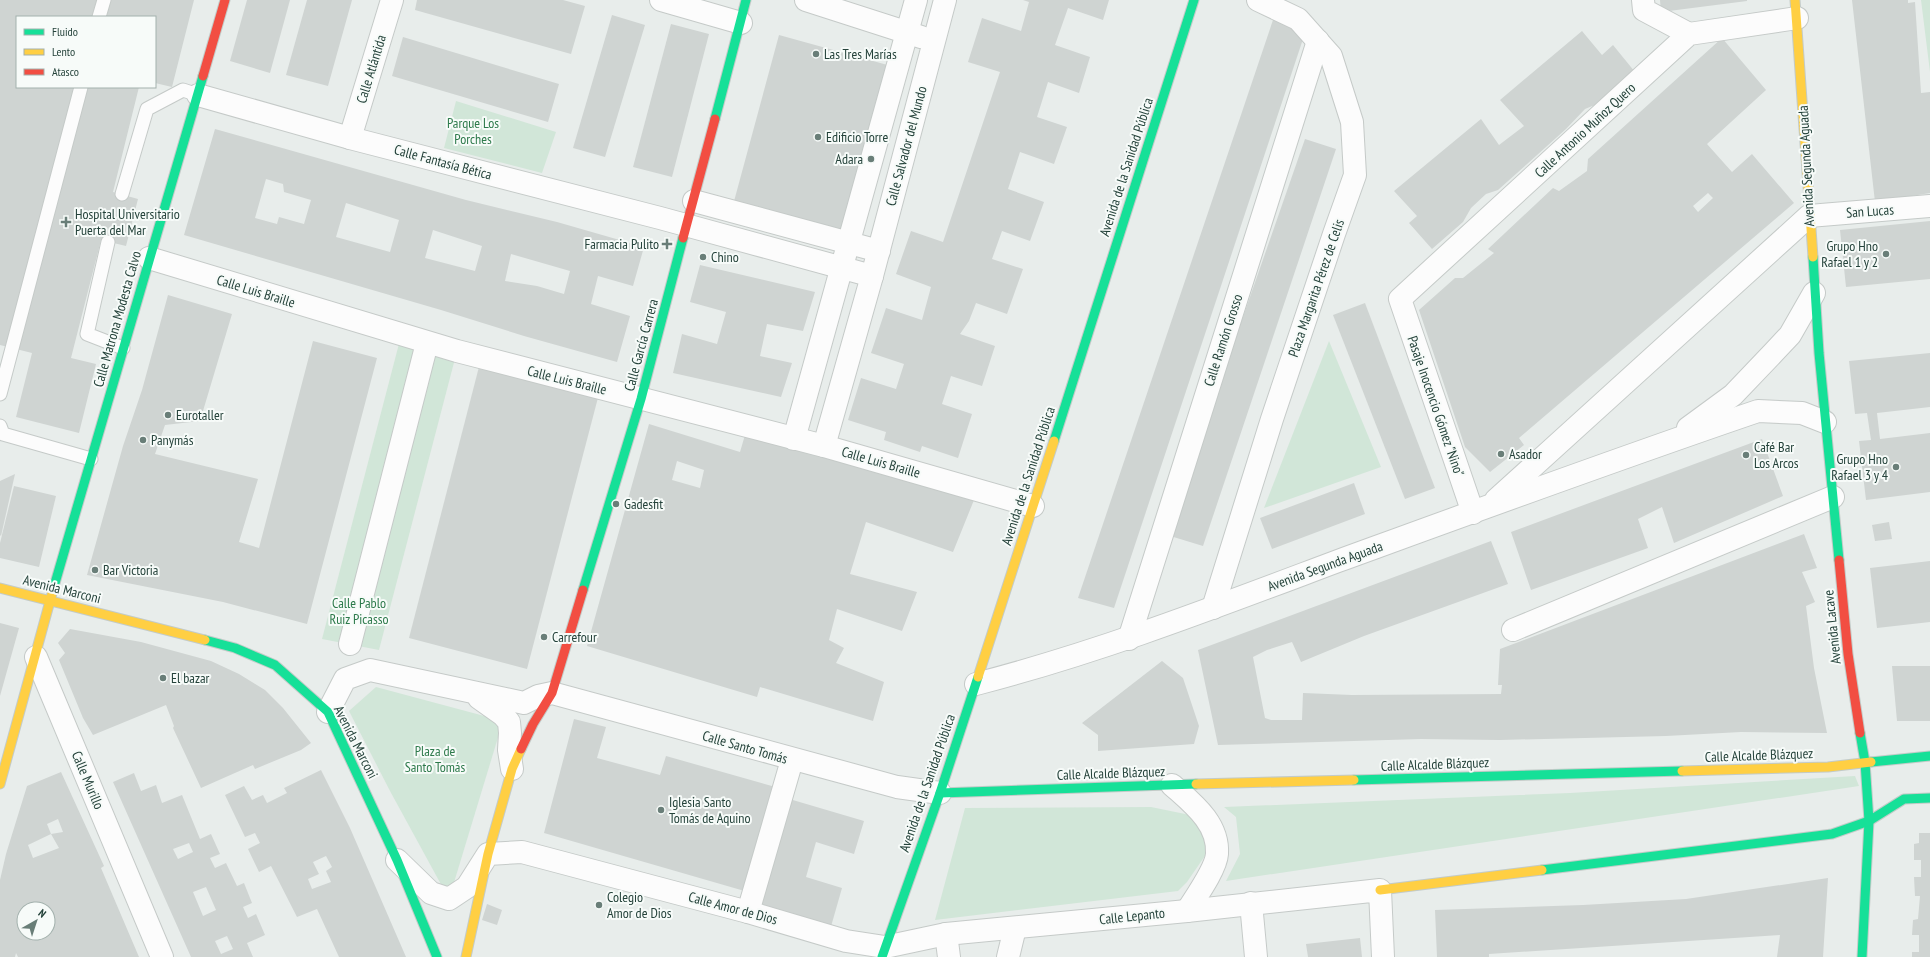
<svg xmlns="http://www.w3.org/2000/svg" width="1930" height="957" font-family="'PT Sans Narrow',sans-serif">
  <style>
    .green { fill: #d1e6d8 }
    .building { fill: #cfd4d2; fill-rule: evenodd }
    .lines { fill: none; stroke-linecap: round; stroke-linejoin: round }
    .lane-casing { stroke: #c5cac8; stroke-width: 15 }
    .street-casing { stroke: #c5cac8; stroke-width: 24 }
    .fast-casing { stroke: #c3cbc8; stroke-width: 11 }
    .slow-casing { stroke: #c3cbc8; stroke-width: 11 }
    .jam-casing { stroke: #c3cbc8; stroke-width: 11 }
    .lane { stroke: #fcfcfc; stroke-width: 13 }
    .street { stroke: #fcfcfc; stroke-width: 22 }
    .fast { stroke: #16e098; stroke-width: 9 }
    .slow { stroke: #ffcf43; stroke-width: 9 }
    .jam { stroke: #f24e42; stroke-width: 9 }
    .poi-dot { fill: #697e78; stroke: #f7fbf9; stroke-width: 1.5 }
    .labels { text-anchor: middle; stroke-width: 4; stroke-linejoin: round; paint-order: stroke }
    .poi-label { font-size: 14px; fill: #24423a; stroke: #f7fbf9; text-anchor: start }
    .street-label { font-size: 14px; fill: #24423a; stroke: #f7fbf9 }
    .park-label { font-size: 14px; fill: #2d7a4b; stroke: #f7fbf9 }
  </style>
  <rect width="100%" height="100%" fill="#e8edeb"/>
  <g class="green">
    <polygon points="1921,0 1930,0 1930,72"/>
    <polygon points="456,101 556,132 542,173 444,148"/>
    <polygon points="401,336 457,351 379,650 322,639"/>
    <polygon points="1329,341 1381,467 1264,508"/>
    <polygon points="376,687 503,721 449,899 390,791 349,711"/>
    <polygon points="1855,776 1859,786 1226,881 1240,854 1236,817 1224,807 1570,793"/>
    <polygon points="1151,807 1190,815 1205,832 1209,850 1187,882 1178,891 935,920 965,808"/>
  </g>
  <g class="building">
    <polygon points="0,0 194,0 172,87 155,83 155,17 17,17 17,87 139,87 113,192 138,199 126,246 101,240 71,358 96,364 79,433 16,417 32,353 0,345"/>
    <polygon points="247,0 290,0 270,73 230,61"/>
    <polygon points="307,0 352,0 328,86 286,75"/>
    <polygon points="417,0 563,0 585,6 571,54 415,10"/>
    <polygon points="1023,0 1109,0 1103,20 1068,8 1055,45 1090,57 1079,93 1048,82 1037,117 1067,127 1054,164 1020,152 1008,189 1044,202 1030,241 1002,231 992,259 1023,269 1007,314 976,303 969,321 960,334 995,346 982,386 951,376 942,404 972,414 958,458 922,446 920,452 884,440 886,432 848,420 861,378 896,389 904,364 871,353 886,308 922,320 931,287 896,274 911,231 943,242 1000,72 968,62 982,18 1021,31 1029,2"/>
    <polygon points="1660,0 1747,0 1747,1 1661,12"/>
    <polygon points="1852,0 1908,0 1908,3 1915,2 1921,93 1930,92 1930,193 1875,202"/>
    <polygon points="612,15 645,25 605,157 573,148"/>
    <polygon points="1274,17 1305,33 1114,608 1078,598"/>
    <polygon points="671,24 709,34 672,177 633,167"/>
    <polygon points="1582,31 1602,55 1613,45 1635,72 1602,102 1585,109 1566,129 1498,190 1486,194 1471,208 1463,222 1432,249 1409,223 1417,216 1394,191 1481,119 1499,145 1524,126 1500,100"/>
    <polygon points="779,35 902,69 856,240 733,205"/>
    <polygon points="403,37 559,84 548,122 392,76"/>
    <path d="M1722,38L1766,90L1707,144L1732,172L1752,154L1794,203L1519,438L1524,445L1490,472L1465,447L1419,310L1455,278H1463L1494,253L1488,249L1553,188L1559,191L1587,171L1588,159ZM1708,193L1713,198L1698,212L1693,206Z"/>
    <path d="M215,129L466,200L557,222L644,247L633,286L598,276L591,304L630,316L617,362L524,336L441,310L184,235ZM266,179L283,184L284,192L311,200L304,224L279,217L277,224L255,218ZM346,203L399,220L390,252L336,237ZM433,230L482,246L475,271L425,258ZM511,254L570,271L564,294L537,286L505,281Z"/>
    <polygon points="1305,139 1336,149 1203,546 1167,535"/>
    <polygon points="1930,221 1930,279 1846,287 1840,230"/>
    <polygon points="700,265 815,292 803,331 767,324 760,356 792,363 781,397 673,373 682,334 717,344 726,312 690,302"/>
    <polygon points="168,295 232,314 200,421 165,425 155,454 258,479 239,542 259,548 313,341 377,358 307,624 223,602 87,575 123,446 142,390"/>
    <polygon points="1365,303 1435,488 1405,499 1333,315"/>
    <polygon points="1930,353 1930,407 1877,413 1880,439 1930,433 1930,492 1866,500 1859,441 1871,440 1867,413 1855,414 1849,361"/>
    <polygon points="481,359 600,390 527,669 409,638"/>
    <path d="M649,424L740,452L745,435L831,457L974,500L953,552L866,522L850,574L917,592L902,631L837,609L829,640L844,648L836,663L884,682L873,721L760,687L757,697L587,646ZM677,461L704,470L700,488L672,480Z"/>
    <polygon points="1762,439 1783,496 1674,543 1662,507 1638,519 1648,548 1531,590 1511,532"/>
    <polygon points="15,474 1,536 0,535 0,481"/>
    <polygon points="1354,483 1365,514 1272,549 1260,518"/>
    <polygon points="14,486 56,496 39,567 0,558 0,543"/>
    <polygon points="1889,522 1892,539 1875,541 1872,525"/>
    <polygon points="1804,534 1817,568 1802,572 1815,602 1806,606 1814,668 1827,733 1741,732 1666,736 1500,740 1421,739 1218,745 1198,650 1491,541 1508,584 1364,636 1301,662 1292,642 1267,650 1253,657 1265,718 1271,720 1302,720 1303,693 1352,695 1501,694 1502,685 1498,685 1500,649"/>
    <polygon points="1930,561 1930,622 1877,628 1870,568"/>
    <polygon points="0,623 19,628 0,696"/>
    <polygon points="70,629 141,642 211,661 239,674 265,690 283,708 311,743 301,750 267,764 255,769 253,765 201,788 173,728 174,726 166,705 93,735 83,718 59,660 65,653 58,643"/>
    <polygon points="1162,661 1183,678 1199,726 1194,744 1098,751 1098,735 1082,723"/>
    <polygon points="1892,666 1930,666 1930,721 1897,721"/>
    <polygon points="574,719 606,727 597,758 660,775 666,756 779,788 748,892 544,833"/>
    <path d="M321,770L350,828L406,957H339L317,909L297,917L271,866L259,872L248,849L260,843L255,833L245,837L225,795L244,786L252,800L263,795L267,803L287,793L284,788ZM326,856L332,867L326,871L331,882L312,889L308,879L319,874L313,862Z"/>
    <path d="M61,772L104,866L101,868L139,957H18L16,953L15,957H0V880L6,854L27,786ZM58,819L63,832L51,834L59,848L33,858L28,845L51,834L47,824ZM24,909H48V933H24Z"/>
    <path d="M134,773L141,791L156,785L162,803L182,795L200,839L211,834L220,854L210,858L215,868L226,863L237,886L244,883L252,903L243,907L248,918L256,914L265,935L247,943L253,957H191L113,782ZM189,843L193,852L178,859L173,849ZM206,887L216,910L203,916L193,892ZM227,936L233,949L221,954L215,941Z"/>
    <polygon points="786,798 864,821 854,854 816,842 806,877 842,888 830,930 753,907"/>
    <polygon points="1919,833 1930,833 1930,957 1912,957 1912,952 1919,952 1919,935 1912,935 1913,920 1918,919 1920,896 1915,896 1914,877 1921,877 1921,860 1914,860 1914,844 1919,843"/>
    <polygon points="1828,878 1823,957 1777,957 1780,935 1489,954 1489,957 1437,957 1435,910 1583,905 1686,899"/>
    <polygon points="487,904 502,910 497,925 482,920"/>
    <polygon points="1360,938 1362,957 1308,957 1306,944"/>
  </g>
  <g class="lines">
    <g class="lane-casing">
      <g id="lane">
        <polyline points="99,17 104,0"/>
        <polyline points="122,194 147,109 183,90 198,95"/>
        <polyline points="108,242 87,334 123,348"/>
        <polyline points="0,394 81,87"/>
        <polyline points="0,426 3,434 91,459"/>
      </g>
    </g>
    <g class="street-casing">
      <g id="street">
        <polyline points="661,0 741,23"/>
        <polyline points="806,0 921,37"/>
        <polyline points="1643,0 1644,10 1689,34"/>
        <polyline points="198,95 350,138 660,218 872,276"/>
        <polyline points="350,138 392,0"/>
        <polyline points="694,201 879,251"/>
        <polyline points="149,258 457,351 824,446 1033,506"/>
        <polyline points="1688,428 1733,395 1774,352 1790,335 1814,293"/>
        <polyline points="794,439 916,0"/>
        <polyline points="824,446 872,276 945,0"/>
        <polyline points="1496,500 1809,216 1930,206"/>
        <polyline points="1473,513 1400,299 1689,34 1797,18"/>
        <polyline points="1213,608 1272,419 1334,234 1355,175 1352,122 1331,56 1298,19 1258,0"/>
        <polyline points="1513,630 1833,497"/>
        <polyline points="1129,639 1318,41"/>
        <polyline points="350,644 427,343"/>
        <polyline points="36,657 162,957"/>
        <path d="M976,684C1100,652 1218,606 1338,561C1478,510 1617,459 1758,411L1802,413L1825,422"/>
        <polyline points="479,698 503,715 509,722 510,733 509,750 512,769"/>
        <polyline points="328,712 345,679 370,670 524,703 538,696 552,693 897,787 940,793"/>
        <path d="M1172,785C1192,803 1219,823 1217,854C1216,869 1195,898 1187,911"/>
        <polyline points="397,860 431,893 449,899 467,887 488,854 522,852 748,912 846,941 885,947 946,934 1187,911 1380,890 1383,957"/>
        <polyline points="1251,903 1256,957"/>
        <polyline points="748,912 792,760"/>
        <polyline points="946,934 949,957"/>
        <polyline points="1008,957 1015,928"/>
      </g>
    </g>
    <g class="fast-casing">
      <g id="fast">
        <polyline points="715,119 746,0"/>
        <polyline points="1813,257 1819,353 1839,560"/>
        <polyline points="1054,441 1194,0"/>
        <polyline points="53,590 203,76"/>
        <polyline points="583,590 641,399 683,238"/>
        <polyline points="205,640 235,648 275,665 328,712 397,860 437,957"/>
        <polyline points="1860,733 1865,762 1869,821 1862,957"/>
        <polyline points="1871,762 1930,756"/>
        <polyline points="1354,780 1682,771"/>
        <polyline points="940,793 1196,784"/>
        <polyline points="1542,870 1832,834 1869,821 1904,799 1930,798"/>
        <polyline points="882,957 940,793 978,677"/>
      </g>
    </g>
    <g class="slow-casing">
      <g id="slow">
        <polyline points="1795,0 1813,257"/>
        <polyline points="0,588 205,640"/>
        <polyline points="978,677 1054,441"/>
        <polyline points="1682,771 1828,767 1871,762"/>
        <polyline points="0,784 53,590"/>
        <polyline points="1196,784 1354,780"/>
        <polyline points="1380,890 1542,870"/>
        <polyline points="466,957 488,854 512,769 521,749"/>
      </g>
    </g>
    <g class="jam-casing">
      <g id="jam">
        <polyline points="203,76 225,0"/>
        <polyline points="683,238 715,119"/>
        <polyline points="1839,560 1848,654 1860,733"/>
        <polyline points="521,749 533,724 552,693 583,590"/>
      </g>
    </g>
    <use href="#lane" class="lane"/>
    <use href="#street" class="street"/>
    <use href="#fast" class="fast"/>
    <use href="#slow" class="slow"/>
    <use href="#jam" class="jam"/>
  </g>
  <g class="poi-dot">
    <circle cx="816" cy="54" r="4"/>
    <circle cx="818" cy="137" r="4"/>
    <circle cx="871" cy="159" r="4"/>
    <path d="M64 216h4v4h4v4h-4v4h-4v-4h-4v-4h4z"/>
    <path d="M665 238h4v4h4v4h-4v4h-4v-4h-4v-4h4z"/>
    <circle cx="1886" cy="254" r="4"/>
    <circle cx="703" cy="257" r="4"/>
    <circle cx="168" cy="415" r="4"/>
    <circle cx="143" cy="440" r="4"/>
    <circle cx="1501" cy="454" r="4"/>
    <circle cx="1746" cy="455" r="4"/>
    <circle cx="1896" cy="467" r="4"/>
    <circle cx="616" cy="504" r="4"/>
    <circle cx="95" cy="570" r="4"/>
    <circle cx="544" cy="637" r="4"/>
    <circle cx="163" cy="678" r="4"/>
    <circle cx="661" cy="810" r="4"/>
    <circle cx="599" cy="905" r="4"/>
  </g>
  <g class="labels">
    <g class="poi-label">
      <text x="824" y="59">Las Tres Marías</text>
      <text x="826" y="142">Edificio Torre</text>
      <text x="863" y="164" text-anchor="end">Adara</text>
      <text x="75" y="219">Hospital Universitario<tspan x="75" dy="16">Puerta del Mar</tspan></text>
      <text x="659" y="249" text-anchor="end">Farmacia Pulito</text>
      <text x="1878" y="251" text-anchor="end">Grupo Hno<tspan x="1878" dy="16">Rafael 1 y 2</tspan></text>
      <text x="711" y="262">Chino</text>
      <text x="176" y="420">Eurotaller</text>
      <text x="151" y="445">Panymás</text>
      <text x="1754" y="452">Café Bar<tspan x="1754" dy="16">Los Arcos</tspan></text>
      <text x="1509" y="459">Asador</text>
      <text x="1888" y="464" text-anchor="end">Grupo Hno<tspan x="1888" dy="16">Rafael 3 y 4</tspan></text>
      <text x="624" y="509">Gadesfit</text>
      <text x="103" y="575">Bar Victoria</text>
      <text x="552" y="642">Carrefour</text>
      <text x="171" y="683">El bazar</text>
      <text x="669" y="807">Iglesia Santo<tspan x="669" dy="16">Tomás de Aquino</tspan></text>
      <text x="607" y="902">Colegio<tspan x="607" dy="16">Amor de Dios</tspan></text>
    </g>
    <g class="street-label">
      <text transform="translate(371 69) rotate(-73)" y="5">Calle Atlántida</text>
      <text transform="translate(1585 130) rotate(-43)" y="5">Calle Antonio Muñoz Quero</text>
      <text transform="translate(906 146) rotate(-75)" y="5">Calle Salvador del Mundo</text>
      <text transform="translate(443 162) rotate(15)" y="5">Calle Fantasía Bética</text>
      <text transform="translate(1806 166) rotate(-93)" y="5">Avenida Segunda Aguada</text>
      <text transform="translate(1126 167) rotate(-72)" y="5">Avenida de la Sanidad Pública</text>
      <text transform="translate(1870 211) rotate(-4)" y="5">San Lucas</text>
      <text transform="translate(1316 288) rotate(-71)" y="5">Plaza Margarita Pérez de Celis</text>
      <text transform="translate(256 291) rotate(17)" y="5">Calle Luis Braille</text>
      <text transform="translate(117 319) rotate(-74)" y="5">Calle Matrona Modesta Calvo</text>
      <text transform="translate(1223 340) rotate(-72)" y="5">Calle Ramón Grosso</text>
      <text transform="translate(641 345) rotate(-75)" y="5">Calle García Carrera</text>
      <text transform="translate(567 380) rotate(14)" y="5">Calle Luis Braille</text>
      <text transform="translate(1436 406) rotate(71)" y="5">Pasaje Inocencio Gómez "Nino"</text>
      <text transform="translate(881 462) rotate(16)" y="5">Calle Luis Braille</text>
      <text transform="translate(1028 476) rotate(-72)" y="5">Avenida de la Sanidad Pública</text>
      <text transform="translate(1325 566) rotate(-20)" y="5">Avenida Segunda Aguada</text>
      <text transform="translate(62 589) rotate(14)" y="5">Avenida Marconi</text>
      <text transform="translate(1832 627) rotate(-96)" y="5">Avenida Lacave</text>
      <text transform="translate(356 742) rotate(63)" y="5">Avenida Marconi</text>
      <text transform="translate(745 747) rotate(16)" y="5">Calle Santo Tomás</text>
      <text transform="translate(1759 755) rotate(-2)" y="5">Calle Alcalde Blázquez</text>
      <text transform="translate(1435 764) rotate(-2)" y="5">Calle Alcalde Blázquez</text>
      <text transform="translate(1111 773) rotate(-2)" y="5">Calle Alcalde Blázquez</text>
      <text transform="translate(88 780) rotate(67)" y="5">Calle Murillo</text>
      <text transform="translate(927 783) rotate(-71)" y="5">Avenida de la Sanidad Pública</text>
      <text transform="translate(733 908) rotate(15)" y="5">Calle Amor de Dios</text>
      <text transform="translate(1132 916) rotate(-6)" y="5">Calle Lepanto</text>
    </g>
    <g class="park-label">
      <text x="473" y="128">Parque Los<tspan x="473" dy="16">Porches</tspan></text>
      <text x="359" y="608">Calle Pablo<tspan x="359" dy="16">Ruiz Picasso</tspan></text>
      <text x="435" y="756">Plaza de<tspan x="435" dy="16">Santo Tomás</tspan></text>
    </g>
  </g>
  <rect x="16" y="16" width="140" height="72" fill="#f7fbf9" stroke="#a3b1ad"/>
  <rect x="24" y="29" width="20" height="6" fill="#16e098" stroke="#a3b1ad"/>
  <text x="52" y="36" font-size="12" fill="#24423a">Fluido</text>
  <rect x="24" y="49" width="20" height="6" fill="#ffcf43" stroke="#a3b1ad"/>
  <text x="52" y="56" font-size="12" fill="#24423a">Lento</text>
  <rect x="24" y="69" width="20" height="6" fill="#f24e42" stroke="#a3b1ad"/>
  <text x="52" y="76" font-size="12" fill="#24423a">Atasco</text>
  <g transform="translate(36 921) rotate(39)"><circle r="19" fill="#f7fbf9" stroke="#a3b1ad"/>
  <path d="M0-3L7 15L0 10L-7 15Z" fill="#697e78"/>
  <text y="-6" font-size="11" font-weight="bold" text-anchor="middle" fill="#24423a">N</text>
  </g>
</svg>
